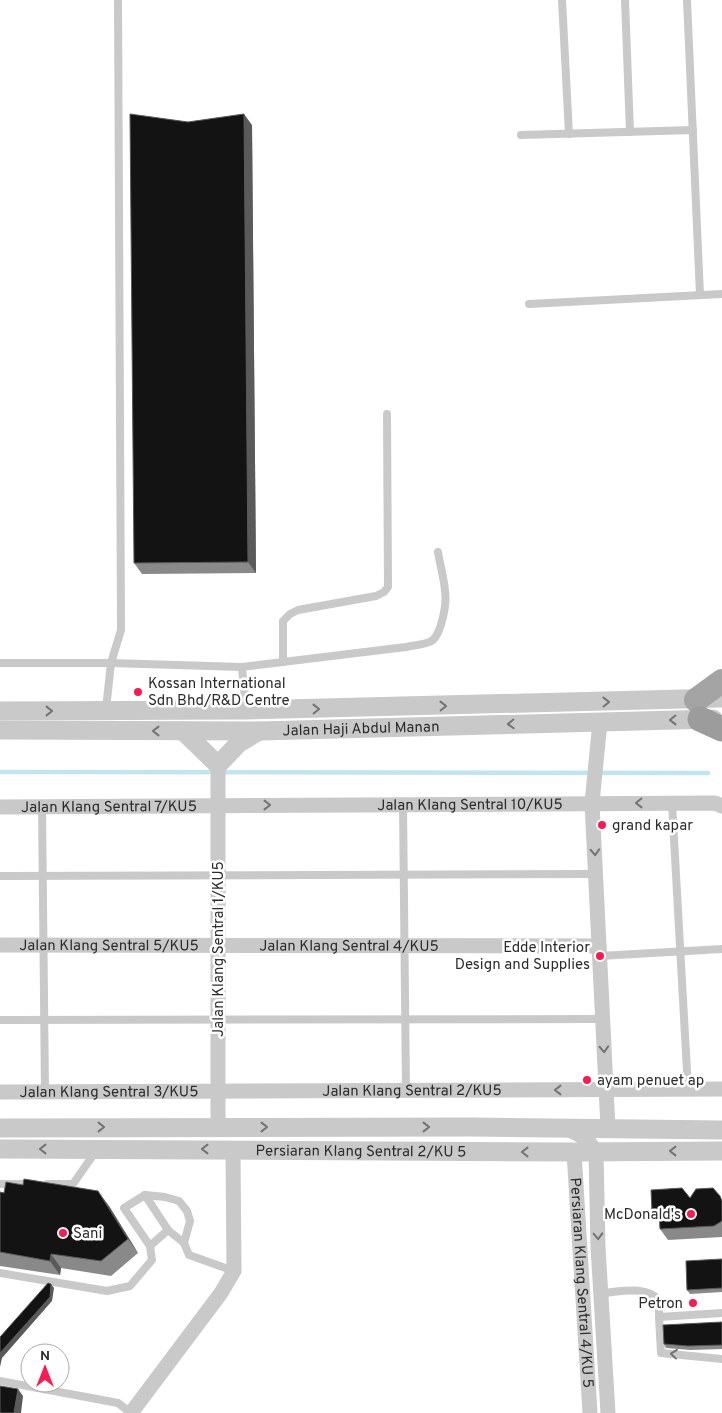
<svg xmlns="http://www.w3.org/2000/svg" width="722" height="1413" font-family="Overpass,sans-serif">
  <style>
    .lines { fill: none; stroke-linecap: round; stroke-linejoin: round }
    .stream { stroke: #c1e4ee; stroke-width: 4.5 }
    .service { stroke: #c9c9c9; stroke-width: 8 }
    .minor { stroke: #c9c9c9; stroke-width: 15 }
    .tertiary { stroke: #c9c9c9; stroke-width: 19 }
    .primary { stroke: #a4a4a4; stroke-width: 24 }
    .trunk { stroke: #9c9c9c; stroke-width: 25 }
    .wall { fill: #898989 }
    .shaded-wall { fill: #5a5a5a }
    .building { fill: #131313; stroke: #5a5a5a }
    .oneway { stroke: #737373 }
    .poi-dot { fill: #f51d51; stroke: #fff; stroke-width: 2 }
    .labels { text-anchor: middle; stroke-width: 5; stroke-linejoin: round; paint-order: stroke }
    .poi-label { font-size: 15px; fill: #2c2c2c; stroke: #fff; text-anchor: start }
    .street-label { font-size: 15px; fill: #2c2c2c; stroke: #fff }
  </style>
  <rect width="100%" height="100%" fill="#fff"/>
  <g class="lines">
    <polyline class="stream" points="0,772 708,773"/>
    <g class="service">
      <polyline points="562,0 569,134"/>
      <polyline points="625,0 630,132"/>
      <polyline points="687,0 700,295"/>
      <polyline points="521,135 693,130"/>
      <polyline points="529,304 722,294"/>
      <polyline points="283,662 283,621 290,614 298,610 376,596 384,592 388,587 387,414"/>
      <polyline points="0,663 111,663 242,667 246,710"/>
      <path d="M242,667L406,647C414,645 426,645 433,640C442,631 447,603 445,591C444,578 440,565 438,552"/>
      <polyline points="106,709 111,663 121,630 118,0"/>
      <polyline points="672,803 688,1089"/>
      <polyline points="403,805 406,1091"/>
      <polyline points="42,807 45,1092"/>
      <polyline points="0,876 596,874"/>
      <polyline points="600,956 722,949"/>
      <polyline points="0,1020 603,1019"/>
      <polyline points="0,1184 33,1184"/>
      <polyline points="47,1184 73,1184 96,1151"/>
      <polyline points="184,1243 190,1221 187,1211 179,1201 165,1197 145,1195 168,1230 184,1243 189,1255 234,1271"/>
      <polyline points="150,1246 168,1230"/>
      <polyline points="0,1273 107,1291 130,1286 152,1260 150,1246 124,1208 145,1195"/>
      <path d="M601,1293C619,1292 646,1285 659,1300V1317"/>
      <polyline points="722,1313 659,1317 661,1353 722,1359"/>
      <polyline points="0,1381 118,1403 131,1413"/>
    </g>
    <g class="minor">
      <polyline points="600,722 592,803 608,1128"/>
      <path id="s1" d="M0,807L715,803L722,806"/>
      <path id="s2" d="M0,945L599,946"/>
      <path id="s3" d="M0,1092L722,1089"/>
      <polyline points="218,1127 218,765"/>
      <path d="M565,1128C579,1134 589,1139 596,1152L598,1247L608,1413"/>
      <path id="s4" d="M574,1152L590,1413"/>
      <polyline points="131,1413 221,1293 234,1271 233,1150"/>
    </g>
    <g class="tertiary">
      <polyline points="0,711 246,710 722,698"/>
      <path id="s5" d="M0,730L260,731L713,719"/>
      <polyline points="183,731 218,765 239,743 259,731"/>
      <polyline points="0,1128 472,1127 722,1130"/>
      <path id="s6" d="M0,1149L574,1152L722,1151"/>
    </g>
    <polyline class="primary" points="696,700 722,681"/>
    <polyline class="trunk" points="700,719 722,729"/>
  </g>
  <g class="wall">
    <polygon points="188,122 252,125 256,573 142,574 134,563"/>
    <polygon points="0,1192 109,1206 138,1253 111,1276 61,1268 60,1275 0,1266"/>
    <polygon points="690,1198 722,1199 722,1237 668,1240 660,1229 660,1223 652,1212"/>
    <polygon points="722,1259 722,1292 690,1294 687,1290"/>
    <polygon points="722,1322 722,1349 691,1350 666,1348 664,1344"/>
  </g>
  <g class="shaded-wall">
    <polygon points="244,114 252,125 256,573 248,562"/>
    <polygon points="98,1191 109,1206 138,1253 128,1239"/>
    <polygon points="51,1254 61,1268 60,1275 50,1261"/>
    <polygon points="51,1284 54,1288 52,1301 2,1358 0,1367 0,1353"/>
    <polygon points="18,1389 23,1396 21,1413 14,1413"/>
  </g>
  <g class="building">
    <polygon points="130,114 188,122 244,114 248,562 134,563"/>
    <polygon points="24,1179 98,1191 128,1239 101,1261 51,1254 50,1261 0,1252 0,1192 4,1193 6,1182 23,1185"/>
    <polygon points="682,1188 690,1198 696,1189 713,1188 720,1196 722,1201 722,1221 714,1226 660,1229 659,1212 652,1212 651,1190"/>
    <polygon points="722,1259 722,1288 687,1290 686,1261"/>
    <polygon points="48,1283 51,1284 50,1297 0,1353 0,1337"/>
    <polygon points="722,1322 722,1345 688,1346 664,1344 663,1325"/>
    <polygon points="0,1386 18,1389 14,1413 0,1413"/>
  </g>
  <defs><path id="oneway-chevron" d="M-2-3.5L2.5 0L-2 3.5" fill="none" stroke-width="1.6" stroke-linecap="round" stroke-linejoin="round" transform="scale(1.25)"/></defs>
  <g class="oneway">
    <use href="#oneway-chevron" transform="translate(606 702) rotate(-1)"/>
    <use href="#oneway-chevron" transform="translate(443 706) rotate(-1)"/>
    <use href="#oneway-chevron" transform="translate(316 709) rotate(-1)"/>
    <use href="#oneway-chevron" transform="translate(49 711)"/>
    <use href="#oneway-chevron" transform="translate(673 720) rotate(179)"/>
    <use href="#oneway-chevron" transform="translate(511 724) rotate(178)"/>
    <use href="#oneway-chevron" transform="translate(156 731) rotate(-180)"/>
    <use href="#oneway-chevron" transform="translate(639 803) rotate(179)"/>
    <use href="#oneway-chevron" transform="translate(267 805)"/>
    <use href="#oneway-chevron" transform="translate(595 852) rotate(87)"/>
    <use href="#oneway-chevron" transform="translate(604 1049) rotate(87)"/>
    <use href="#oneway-chevron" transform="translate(558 1090) rotate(180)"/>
    <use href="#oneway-chevron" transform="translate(101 1127)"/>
    <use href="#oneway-chevron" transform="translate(264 1127)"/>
    <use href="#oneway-chevron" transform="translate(426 1127)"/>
    <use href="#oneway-chevron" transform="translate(43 1149) rotate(-180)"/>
    <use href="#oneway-chevron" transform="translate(205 1149) rotate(-180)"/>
    <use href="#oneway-chevron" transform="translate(673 1151) rotate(180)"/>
    <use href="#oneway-chevron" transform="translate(525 1152) rotate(-180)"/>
    <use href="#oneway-chevron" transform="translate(598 1236) rotate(88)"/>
    <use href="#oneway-chevron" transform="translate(674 1354) rotate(-174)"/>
  </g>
  <g class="poi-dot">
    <circle cx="138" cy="692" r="5"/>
    <circle cx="602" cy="825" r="5"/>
    <circle cx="600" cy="956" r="5"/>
    <circle cx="587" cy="1080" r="5"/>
    <circle cx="691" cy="1214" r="5"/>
    <circle cx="63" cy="1233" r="5"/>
    <circle cx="693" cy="1303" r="5"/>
  </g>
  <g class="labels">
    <g class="poi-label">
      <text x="148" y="688">Kossan International<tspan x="148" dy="17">Sdn Bhd/R&amp;D Centre</tspan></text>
      <text x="612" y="830">grand kapar</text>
      <text x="590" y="952" text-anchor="end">Edde Interior<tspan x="590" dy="17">Design and Supplies</tspan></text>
      <text x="597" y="1085">ayam penuet ap</text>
      <text x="681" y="1219" text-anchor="end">McDonald's</text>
      <text x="73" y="1238">Sani</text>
      <text x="683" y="1308" text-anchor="end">Petron</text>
    </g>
    <g class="street-label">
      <text dy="5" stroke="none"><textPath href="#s5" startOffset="361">Jalan Haji Abdul Manan</textPath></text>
      <text dy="5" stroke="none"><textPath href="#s1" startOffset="470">Jalan Klang Sentral 10/KU5</textPath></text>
      <text dy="5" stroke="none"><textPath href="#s1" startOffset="109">Jalan Klang Sentral 7/KU5</textPath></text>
      <text dy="5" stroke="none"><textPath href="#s2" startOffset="109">Jalan Klang Sentral 5/KU5</textPath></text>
      <text dy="5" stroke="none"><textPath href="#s2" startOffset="349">Jalan Klang Sentral 4/KU5</textPath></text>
      <text transform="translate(218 949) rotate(-90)" y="5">Jalan Klang Sentral 1/KU5</text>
      <text dy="5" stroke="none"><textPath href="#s3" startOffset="412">Jalan Klang Sentral 2/KU5</textPath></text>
      <text dy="5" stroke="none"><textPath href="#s3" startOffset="109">Jalan Klang Sentral 3/KU5</textPath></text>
      <text dy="5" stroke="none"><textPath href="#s6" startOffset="361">Persiaran Klang Sentral 2/KU 5</textPath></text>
      <text dy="5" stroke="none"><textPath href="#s4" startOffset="131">Persiaran Klang Sentral 4/KU 5</textPath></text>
    </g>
  </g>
  <g transform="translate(45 1368)"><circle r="24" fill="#ffffff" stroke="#ababab"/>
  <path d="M0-4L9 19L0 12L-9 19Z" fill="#f51d51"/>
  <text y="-8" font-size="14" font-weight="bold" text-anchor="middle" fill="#2c2c2c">N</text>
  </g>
</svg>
